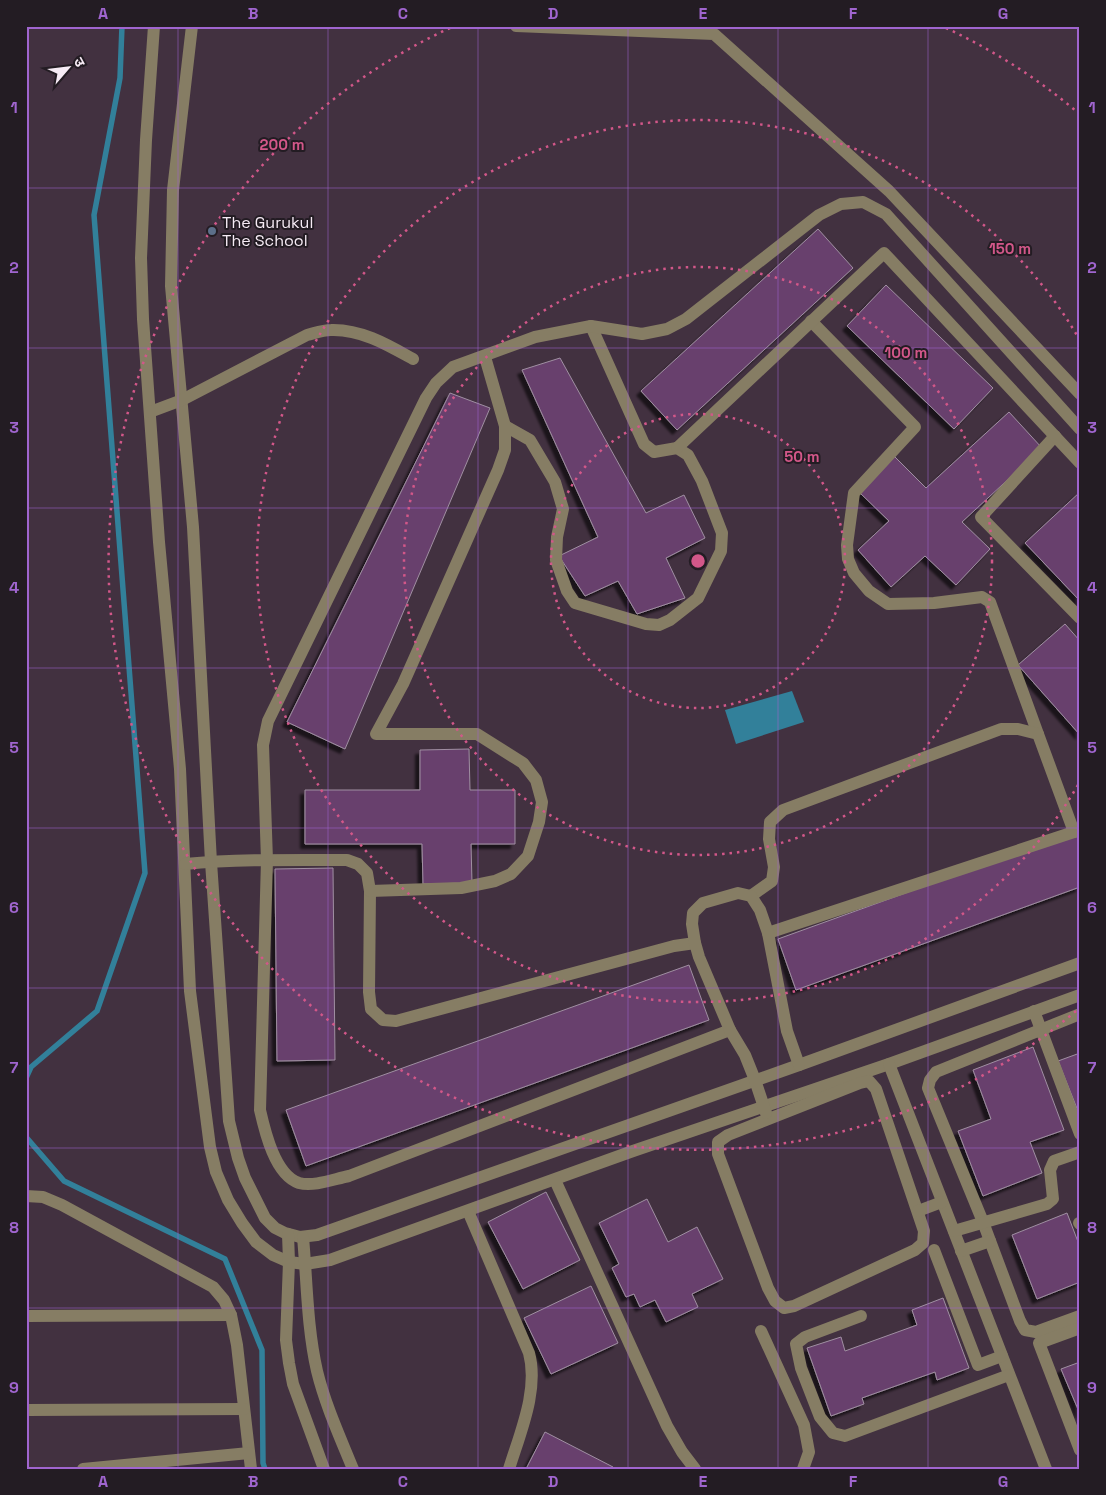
<svg xmlns="http://www.w3.org/2000/svg" width="1106" height="1495" font-family="'Space Grotesk','Noto Sans Devanagari',sans-serif">
  <style>
    .water { fill: #32809a }
    .lines { fill: none; stroke-linecap: round; stroke-linejoin: round }
    .stream { stroke: #32809a; stroke-width: 5.5 }
    .building { fill: #67416d; stroke: #a08fa2; filter: url(#shadow) }
    .minor { stroke: #867d64; stroke-width: 12 }
    .grid { fill: none; stroke: #a065cf; stroke-width: 1; stroke-opacity: 0.55 }
    .ring { fill: none; stroke: #d25789; stroke-width: 2.5; stroke-dasharray: 2.5 5 }
    .service-dot { fill: #5c6f8a; stroke: #231c23; stroke-width: 2 }
    .labels { text-anchor: middle; stroke-width: 4; stroke-linejoin: round; paint-order: stroke }
    .poi-label { font-size: 16px; fill: #f6ebf5; stroke: #231c23; text-anchor: start }
    .centre { fill: #d25789; stroke: #231c23; stroke-width: 2.5 }
    .ring-label { font-size: 15px; text-anchor: middle; font-weight: bold; fill: #d25789; stroke: #231c23; stroke-width: 4; stroke-linejoin: round; paint-order: stroke }
    .neatline { fill: none; stroke: #a065cf; stroke-width: 2 }
    .grid-label { font-size: 16px; text-anchor: middle; font-weight: bold; fill: #a065cf }
  </style>
  <defs>
    <filter id="shadow"><feDropShadow dx="-4.5" dy="4.5" stdDeviation="1" flood-color="#0009"/></filter>
  </defs>
  <rect width="100%" height="100%" fill="#423140"/>
  <polygon class="water" points="792,691 804,722 736,744 725,710"/>
  <g class="lines">
    <g class="stream">
      <polyline points="26,1078 31,1067 97,1011 145,873 94,215 120,78 122,26"/>
      <polyline points="26,1137 64,1181 225,1259 262,1350 263,1463 265,1469"/>
    </g>
  </g>
  <g class="building">
    <polygon points="818,229 853,268 677,430 641,391"/>
    <polygon points="886,285 993,388 954,429 847,326"/>
    <polygon points="560,358 646,513 684,495 705,538 666,558 685,598 637,614 618,581 585,596 559,556 598,537 522,370"/>
    <polygon points="450,393 490,408 345,749 287,722"/>
    <polygon points="1009,412 1042,448 962,522 990,549 956,585 925,556 891,587 858,550 889,521 858,491 893,455 926,488"/>
    <polygon points="1080,492 1080,601 1025,543"/>
    <polygon points="1065,624 1080,641 1080,735 1018,665"/>
    <polygon points="469,749 470,790 515,790 515,844 471,844 472,883 423,884 422,844 305,844 305,790 420,790 420,750"/>
    <polygon points="1080,830 1080,887 796,990 778,939"/>
    <polygon points="333,868 335,1060 277,1061 275,869"/>
    <polygon points="689,965 709,1020 306,1166 286,1110"/>
    <polygon points="1033,1047 1064,1130 1030,1142 1042,1173 983,1196 958,1131 991,1119 973,1070"/>
    <polygon points="1080,1053 1080,1116 1058,1061"/>
    <polygon points="546,1192 580,1260 523,1289 488,1222"/>
    <polygon points="647,1199 668,1242 697,1227 723,1279 692,1294 698,1307 666,1322 655,1300 640,1307 634,1294 626,1297 612,1268 619,1264 599,1223"/>
    <polygon points="1067,1213 1080,1247 1080,1282 1037,1299 1012,1235"/>
    <polygon points="591,1286 618,1343 551,1374 524,1318"/>
    <polygon points="943,1298 969,1368 937,1380 935,1372 862,1398 864,1404 831,1416 807,1348 841,1337 845,1351 917,1325 912,1310"/>
    <polygon points="1080,1362 1080,1414 1061,1369"/>
    <polygon points="545,1432 613,1467 612,1469 526,1469"/>
  </g>
  <g class="lines">
    <g class="minor">
      <polyline points="154,26 146,140 141,258 143,319 159,542 180,769 190,991 210,1147 216,1172 228,1200 242,1223 256,1242 273,1255 289,1262 305,1264 330,1260 633,1151 889,1064 1080,995"/>
      <polyline points="192,26 173,190 171,286 193,527 211,862 229,1121 238,1158 245,1178 265,1218 275,1228 285,1233 300,1237 317,1235 799,1065 1080,963"/>
      <polyline points="516,26 714,34 889,191 1080,394"/>
      <polyline points="811,321 915,427 854,493 847,545 848,559 854,573 869,591 888,604 934,603 982,597 990,602 1038,734"/>
      <path d="M150,412L182,400L307,335C315,333 323,330 331,330C361,329 388,345 413,359"/>
      <polyline points="505,426 530,440 555,482 563,509 557,537 556,560 567,591 575,603 646,624 659,625 670,620 698,598 721,551 722,533 702,481 688,455 677,448 654,452 644,444 591,326"/>
      <polyline points="1055,436 981,517 1080,618"/>
      <polyline points="677,448 884,253 1080,463"/>
      <path d="M185,864C238,859 293,860 347,860L358,864L367,873L370,891L369,992L371,1009L383,1020L396,1021L674,946L695,943"/>
      <polyline points="370,891 461,888 495,881 511,874 528,856 539,822 542,802 536,780 523,763 477,734 376,734 403,684 498,470 505,450 505,426 485,357"/>
      <polyline points="751,896 772,881 774,867 769,839 770,822 783,810 1001,729 1018,729 1038,734 1074,832"/>
      <polyline points="768,933 1080,830"/>
      <polyline points="1034,1011 1080,1134"/>
      <polyline points="1080,1014 936,1072 930,1080 928,1088 983,1222 1020,1321 1025,1330 1036,1332 1080,1316"/>
      <path d="M730,1030L349,1176C334,1179 314,1187 299,1183C275,1175 265,1132 260,1110L267,860L263,745L268,721L426,398L436,383L453,367L535,337L591,326L642,334L667,329L686,319L819,215L841,204L863,202L886,214L1080,429"/>
      <polyline points="889,1064 1046,1469"/>
      <polygon points="869,1081 876,1089 924,1231 923,1243 915,1250 794,1306 784,1308 775,1301 768,1288 718,1154 718,1142 728,1135 860,1083"/>
      <polyline points="766,1113 755,1080 745,1055 730,1030 699,957 695,943 692,924 693,913 703,903 738,893 751,896 760,910 768,933 787,1031 799,1065"/>
      <polyline points="555,1180 667,1426 682,1452 695,1469"/>
      <polyline points="26,1196 43,1197 62,1205 213,1287 224,1300 231,1315 237,1345 251,1469"/>
      <path d="M468,1211L529,1353C539,1390 520,1433 509,1469"/>
      <polyline points="918,1211 942,1202"/>
      <polyline points="1079,1223 1080,1224"/>
      <polyline points="954,1231 1047,1204 1053,1199 1050,1170 1054,1161 1080,1152"/>
      <polyline points="288,1234 289,1262 286,1340 289,1363 293,1384 324,1469"/>
      <path d="M303,1237C307,1281 307,1327 317,1371C325,1404 340,1437 353,1469"/>
      <polyline points="934,1250 978,1365 1002,1356"/>
      <polyline points="961,1251 990,1241"/>
      <polyline points="26,1316 231,1315"/>
      <polyline points="861,1316 805,1337 796,1344 801,1368 820,1417 833,1433 845,1436 1009,1375"/>
      <polyline points="1080,1328 1039,1343 1080,1450"/>
      <polyline points="761,1331 804,1425 809,1452 803,1469"/>
      <polyline points="26,1410 244,1409"/>
      <polyline points="83,1469 249,1453"/>
    </g>
  </g>
  <path class="grid" d="M178,26V1469M328,26V1469M478,26V1469M628,26V1469M778,26V1469M928,26V1469M26,188H1080M26,348H1080M26,508H1080M26,668H1080M26,828H1080M26,988H1080M26,1148H1080M26,1308H1080"/>
  <g class="ring">
    <circle cx="698" cy="561" r="147"/>
    <circle cx="698" cy="561" r="294"/>
    <path d="M1078 785A441 441 0 1 1 1078 337"/>
    <path d="M1076 1011A588 588 0 1 1 450 28M946 28A588 588 0 0 1 1076 111"/>
  </g>
  <circle class="service-dot" cx="212" cy="231" r="5"/>
  <g class="labels">
    <g class="poi-label">
      <text x="222" y="228">The Gurukul<tspan x="222" dy="18">The School</tspan></text>
    </g>
  </g>
  <circle cx="698" cy="561" r="8" class="centre"/>
  <g class="ring-label">
    <text x="282" y="150">200 m</text>
    <text x="1010" y="254">150 m</text>
    <text x="906" y="358">100 m</text>
    <text x="802" y="462">50 m</text>
  </g>
  <rect width="1106" height="1495" fill="none" stroke="#231c23" stroke-width="55"/>
  <g transform="translate(68 68) rotate(62)" stroke="#231c23" stroke-width="4" paint-order="stroke">
  <path d="M0-4L9 19L0 12L-9 19Z" fill="#f6ebf5"/>
  <text y="-8" font-size="14" font-weight="bold" text-anchor="middle" fill="#f6ebf5">उ</text>
  </g>
  <rect x="28" y="28" width="1050" height="1440" class="neatline"/>
  <g class="grid-label">
    <text x="103" y="19">A</text>
    <text x="253" y="19">B</text>
    <text x="403" y="19">C</text>
    <text x="553" y="19">D</text>
    <text x="703" y="19">E</text>
    <text x="853" y="19">F</text>
    <text x="1003" y="19">G</text>
    <text x="14" y="113">1</text>
    <text x="1092" y="113">1</text>
    <text x="14" y="273">2</text>
    <text x="1092" y="273">2</text>
    <text x="14" y="433">3</text>
    <text x="1092" y="433">3</text>
    <text x="14" y="593">4</text>
    <text x="1092" y="593">4</text>
    <text x="14" y="753">5</text>
    <text x="1092" y="753">5</text>
    <text x="14" y="913">6</text>
    <text x="1092" y="913">6</text>
    <text x="14" y="1073">7</text>
    <text x="1092" y="1073">7</text>
    <text x="14" y="1233">8</text>
    <text x="1092" y="1233">8</text>
    <text x="14" y="1393">9</text>
    <text x="1092" y="1393">9</text>
    <text x="103" y="1487">A</text>
    <text x="253" y="1487">B</text>
    <text x="403" y="1487">C</text>
    <text x="553" y="1487">D</text>
    <text x="703" y="1487">E</text>
    <text x="853" y="1487">F</text>
    <text x="1003" y="1487">G</text>
  </g>
</svg>
